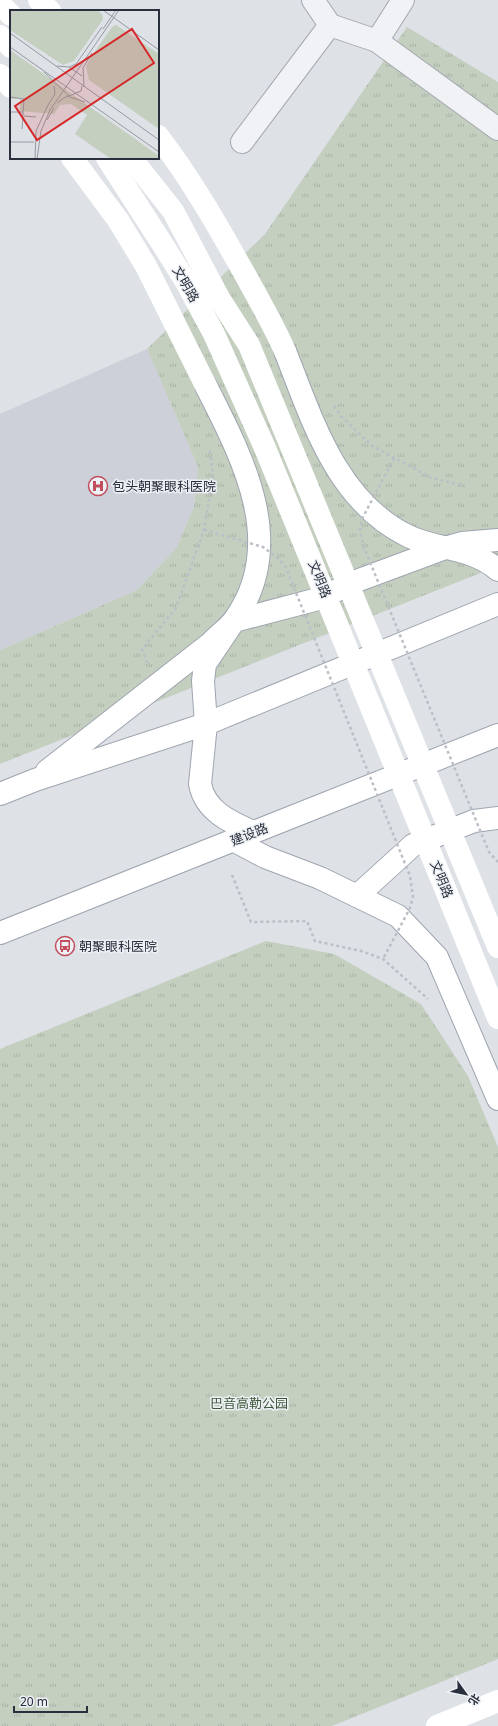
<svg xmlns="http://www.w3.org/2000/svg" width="498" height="1726" font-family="'Noto Sans','Noto Sans SC',sans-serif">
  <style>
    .built { fill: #cdd0d8 }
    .park { fill: url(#park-tufts) }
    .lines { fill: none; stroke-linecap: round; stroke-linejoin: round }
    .street-casing { stroke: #a4a8b0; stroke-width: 24 }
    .primary-casing { stroke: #9fa5b1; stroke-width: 24 }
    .path { stroke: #bcbfc5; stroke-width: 2.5; stroke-dasharray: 3 3; stroke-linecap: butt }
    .street { stroke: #f0f2f5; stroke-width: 22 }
    .secondary { stroke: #fff; stroke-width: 22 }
    .primary { stroke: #fff; stroke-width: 22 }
    .path-bridge { stroke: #bcbfc5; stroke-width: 2.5; stroke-dasharray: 3 3; stroke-linecap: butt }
    .secondary-bridge { stroke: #fff; stroke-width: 22 }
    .labels { text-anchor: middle; stroke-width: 3; stroke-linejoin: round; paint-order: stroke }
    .street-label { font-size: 13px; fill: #292f3c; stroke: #edf0f4 }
    .poi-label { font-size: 13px; fill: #292f3c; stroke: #edf0f4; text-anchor: start }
    .park-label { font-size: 13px; fill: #3c5637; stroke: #edf0f4 }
    .inset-road { fill: none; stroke: #969aa2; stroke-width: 1 }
    .view { fill: #d62828; fill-opacity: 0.15; stroke: #d62828; stroke-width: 2 }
    .inset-edge { fill: none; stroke: #292f3c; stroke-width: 2 }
  </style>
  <defs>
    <pattern id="park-tufts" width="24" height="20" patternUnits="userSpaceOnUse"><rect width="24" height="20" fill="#c4cfc0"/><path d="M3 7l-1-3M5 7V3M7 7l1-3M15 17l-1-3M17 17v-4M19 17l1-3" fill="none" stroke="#a8b2a6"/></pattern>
  </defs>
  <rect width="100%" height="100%" fill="#dee1e6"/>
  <polygon class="built" points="147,349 198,467 194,506 177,547 137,590 0,650 0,414"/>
  <g class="park">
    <polygon points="407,27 498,82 498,566 0,764 0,650 137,590 177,547 194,506 198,467 147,349 265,234"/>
    <polygon points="266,941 334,954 421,1004 468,1076 498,1147 498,1659 332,1726 0,1726 0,1049"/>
  </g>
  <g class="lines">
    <g class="street-casing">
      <g id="street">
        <polyline points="313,0 330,25 377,41 498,129"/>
        <polyline points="377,41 403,0"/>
        <polyline points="242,142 330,25"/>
      </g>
    </g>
    <g class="primary-casing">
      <g id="primary">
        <path d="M285,351C312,419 336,501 408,536C437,550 472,547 498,570"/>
        <path d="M47,771L211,643C218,635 229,628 235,619C288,544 243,459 207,388"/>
        <polyline points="0,794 35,780 206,724 498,604"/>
        <path d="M253,832C230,822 205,811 200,784L206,724L203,681L205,664L234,621L318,599L359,580L448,547L462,543L498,540"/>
        <polyline points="233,840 265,857 320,878 398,916 437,957 498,1099"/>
        <polyline points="357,896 413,845 474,821 498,818"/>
        <polyline points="0,933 498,735"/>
      </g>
    </g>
    <g class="path">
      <polyline points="334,406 341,416 371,445 431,478 465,486"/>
      <polyline points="147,663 142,649 176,608 204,530 213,476 210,451"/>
      <polyline points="232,875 251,922 307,921 315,941 361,951 383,959 428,999"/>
    </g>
    <use href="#street" class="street"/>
    <g class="secondary">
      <polyline points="39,0 50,11"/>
      <polyline points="0,4 11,15"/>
      <polyline points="0,36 11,47"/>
      <polyline points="0,75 11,87"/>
      <path d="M158,136C192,180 220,230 247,278C260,302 274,326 285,351"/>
      <polyline points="72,158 118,220 146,266 207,388"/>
      <polyline points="437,1726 498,1701"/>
    </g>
    <use href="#primary" class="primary"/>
    <g class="path-bridge">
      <polyline points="394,458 362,519 360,529 363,545 489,852 498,862"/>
      <polyline points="204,530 263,547 279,559 286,568 410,876 413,897 410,908 383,959"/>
    </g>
    <g class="secondary-bridge">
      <polyline points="107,158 163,245 186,282 214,334 265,448 498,1018"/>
      <polyline points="131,158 173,211 219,298 249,345 498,947"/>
    </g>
  </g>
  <defs>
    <g id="hospital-ring" transform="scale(1)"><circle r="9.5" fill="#edf0f4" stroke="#c14e5c" stroke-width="1.5"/><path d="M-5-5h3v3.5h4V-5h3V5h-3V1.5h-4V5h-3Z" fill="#c14e5c"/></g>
    <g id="bus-ring" transform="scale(1)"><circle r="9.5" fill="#edf0f4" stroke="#c14e5c" stroke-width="1.5"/><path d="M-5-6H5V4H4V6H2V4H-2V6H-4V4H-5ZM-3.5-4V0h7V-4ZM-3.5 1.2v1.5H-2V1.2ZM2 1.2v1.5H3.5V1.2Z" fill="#c14e5c"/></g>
  </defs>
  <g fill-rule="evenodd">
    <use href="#hospital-ring" x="98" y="486"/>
    <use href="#bus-ring" x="65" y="946"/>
  </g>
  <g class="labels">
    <g class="street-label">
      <text transform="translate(186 284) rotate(60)" y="5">文明路</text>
      <text transform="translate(320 579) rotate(68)" y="5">文明路</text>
      <text transform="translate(249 834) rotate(-22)" y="5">建设路</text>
      <text transform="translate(442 879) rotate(68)" y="5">文明路</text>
    </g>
    <g class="poi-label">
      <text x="112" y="491">包头朝聚眼科医院</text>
      <text x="79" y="951">朝聚眼科医院</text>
    </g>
    <g class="park-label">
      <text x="249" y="1408">巴音高勒公园</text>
    </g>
  </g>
  <g transform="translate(10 10)">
    <rect width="149" height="149" fill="#dee1e6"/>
    <path d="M0,0H87L92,4L93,9L64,51L53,55L0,20ZM106,15L149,44V119L79,70L76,57L79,50L102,17ZM0,40L149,146V149H101L65,124L77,105L61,94L50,95L44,104L10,101V89H0Z" fill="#c4cfc0"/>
    <path d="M71.5 123a5.5 5.5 0 1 1 11 0a5.5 5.5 0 1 1-11 0Z" fill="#c4cfc0"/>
    <path class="inset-road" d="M93,0L149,40M93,19L106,0M0,23L149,130M0,37L149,142M47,56L59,57L66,54L92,17M59,57L72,66M34,62L59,86L71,81L72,76M74,77L73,58L82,43M0,87L14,89L12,119M47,93L57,86L75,92M38,95L45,84L44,76M0,102H13M14,106L26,107M37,110L44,98M0,132H24M25,149L26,121L38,95M27,149L31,121L40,100L109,0"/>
    <path class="view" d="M122,19L144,53L27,130L5,96Z"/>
    <rect width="149" height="149" class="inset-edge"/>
  </g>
  <g transform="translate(466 1694) rotate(123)" stroke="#edf0f4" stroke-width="3" paint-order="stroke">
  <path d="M0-3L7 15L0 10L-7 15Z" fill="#292f3c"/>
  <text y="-6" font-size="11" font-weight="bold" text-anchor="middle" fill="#292f3c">北</text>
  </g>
  <path d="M14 1706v6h73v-6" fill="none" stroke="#292f3c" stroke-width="2"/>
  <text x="20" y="1706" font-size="12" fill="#292f3c" stroke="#edf0f4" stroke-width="3" paint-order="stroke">20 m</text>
</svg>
